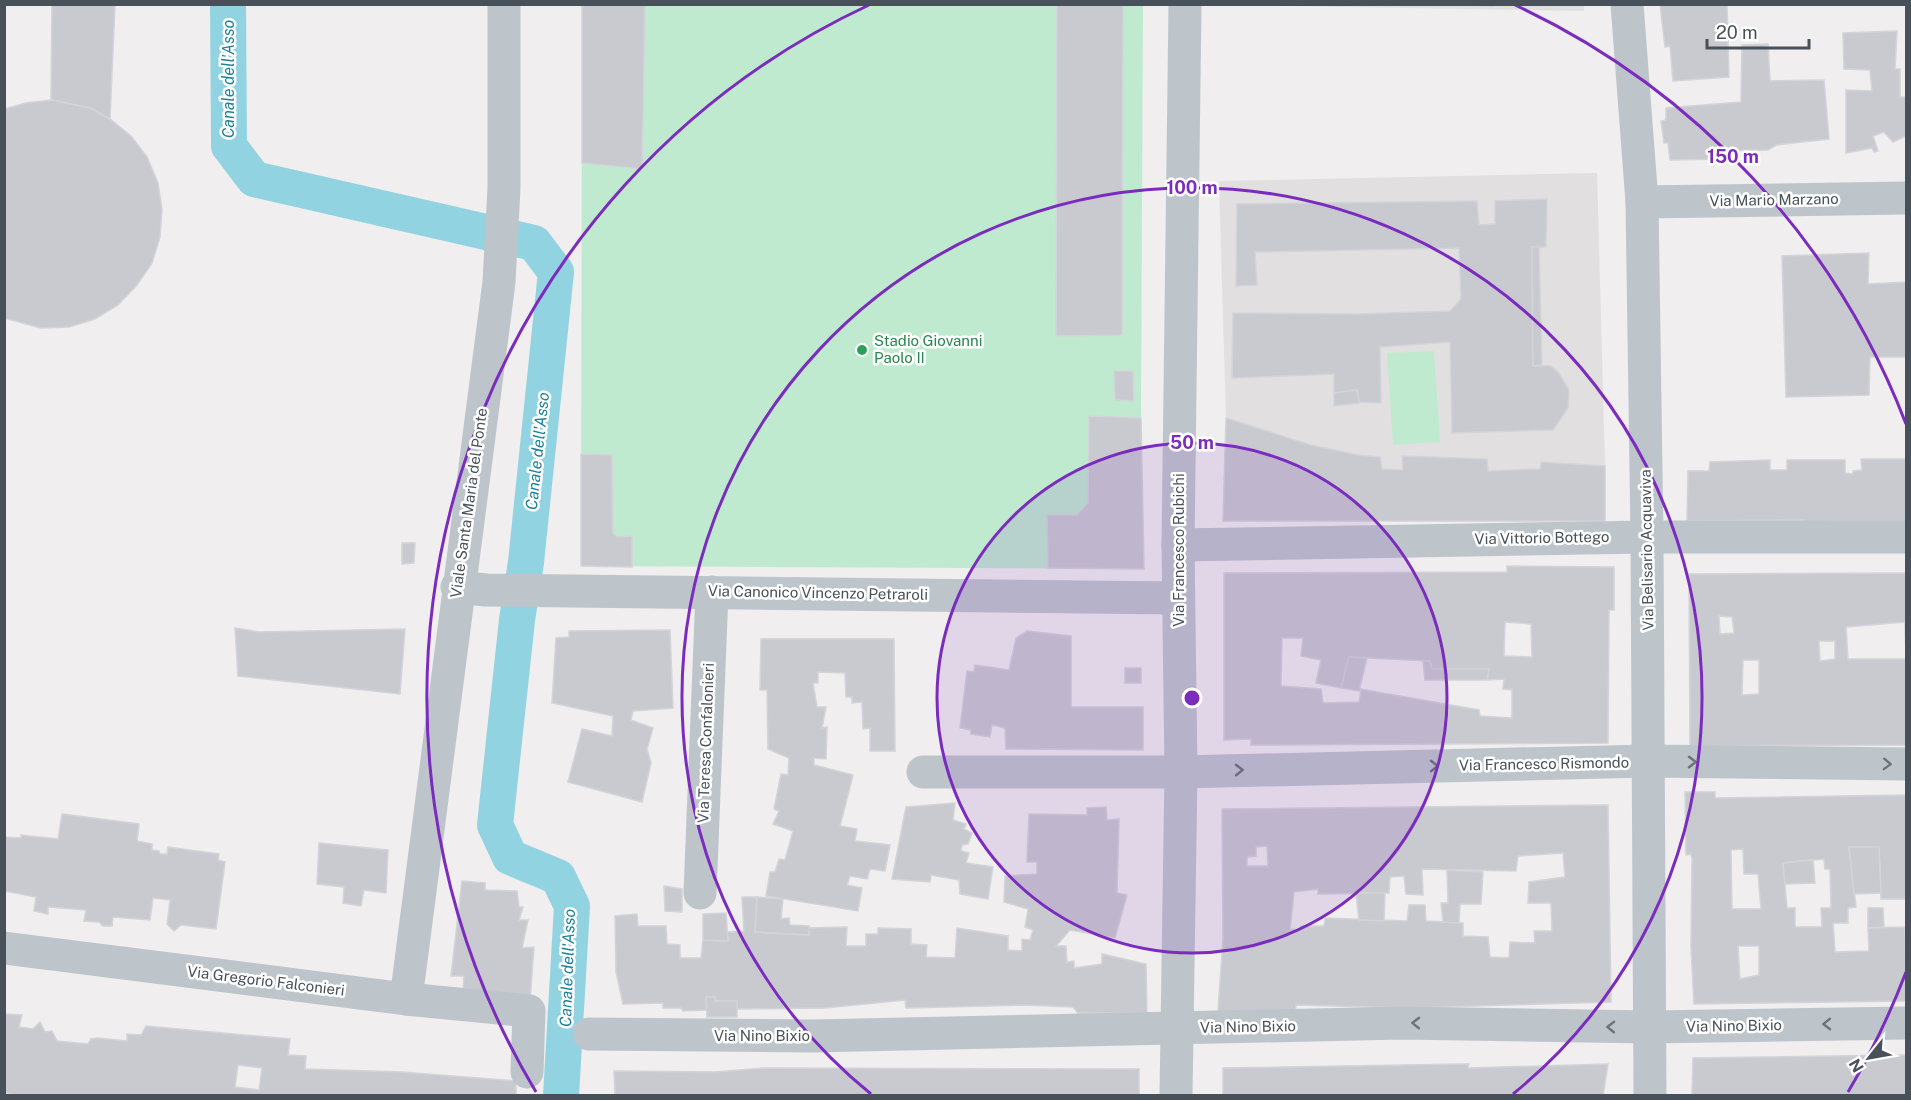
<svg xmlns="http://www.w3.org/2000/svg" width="1911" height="1100" font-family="'Public Sans',sans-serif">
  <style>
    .education { fill: #e1dfdf }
    .green { fill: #c0eacf }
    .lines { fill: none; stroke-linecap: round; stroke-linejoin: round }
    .canal { stroke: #92d3e2; stroke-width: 36 }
    .building { fill: #c9cad0; stroke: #d2d4d9; stroke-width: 1.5; fill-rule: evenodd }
    .minor { stroke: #bdc5cb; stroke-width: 33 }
    .oneway { stroke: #6b747b }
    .ring { fill: none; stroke: #7b2cbf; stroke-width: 3 }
    .leisure-dot { fill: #2e9e5b; stroke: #fff; stroke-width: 2 }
    .labels { text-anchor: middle; stroke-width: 5; stroke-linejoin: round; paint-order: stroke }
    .street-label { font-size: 15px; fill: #485159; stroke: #fff }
    .leisure-label { font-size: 15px; fill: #27864d; stroke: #fff; text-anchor: start }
    .water-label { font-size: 16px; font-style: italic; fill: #1b8199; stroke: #fff }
    .centre { fill: #7b2cbf; stroke: #fff; stroke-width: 3 }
    .ring-label { font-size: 18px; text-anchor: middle; font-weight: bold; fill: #7b2cbf; stroke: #fff; stroke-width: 5; stroke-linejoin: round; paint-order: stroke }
  </style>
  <rect width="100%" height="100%" fill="#f0eeee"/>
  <g class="education">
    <polygon points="1584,4 1584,11 1224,5"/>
    <polygon points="1597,173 1605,466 1541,462 1540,469 1488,471 1487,459 1403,456 1403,470 1382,469 1380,457 1358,455 1311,445 1226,418 1219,181"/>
  </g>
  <g class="green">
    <polygon points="582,5 1143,5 1141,418 1144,569 581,566"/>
    <polygon points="1434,351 1440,442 1393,445 1387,353"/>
  </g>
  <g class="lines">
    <polyline class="canal" points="228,4 229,146 254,179 534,243 556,272 526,562 517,620 495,825 510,857 558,877 572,906 561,1096"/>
  </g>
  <g class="building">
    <polygon points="52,4 115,4 110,119 90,108 51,100"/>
    <polygon points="582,4 645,4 642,169 582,163"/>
    <polygon points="1057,4 1123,4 1122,335 1056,336"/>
    <polygon points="1442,4 1493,4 1493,6"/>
    <polygon points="1660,4 1727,4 1729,77 1673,81 1670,46 1665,47"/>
    <polygon points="1897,31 1895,69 1900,69 1900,97 1906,97 1906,136 1893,142 1884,132 1873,136 1878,151 1874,152 1872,148 1846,153 1846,90 1872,91 1870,70 1844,69 1843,33"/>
    <polygon points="1768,44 1770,81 1824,80 1829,139 1776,145 1768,150 1719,151 1720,159 1670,160 1668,143 1664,143 1661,121 1666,120 1666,108 1741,102 1742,45"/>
    <polygon points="51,100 90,108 110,119 131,136 147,157 158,183 162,210 160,237 152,263 137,285 118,305 95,319 69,327 41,328 4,318 4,109 26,103"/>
    <polygon points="1547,199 1546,247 1532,247 1533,366 1551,366 1559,373 1569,390 1568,408 1553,430 1452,433 1450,342 1380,347 1381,403 1359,402 1357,390 1334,393 1334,374 1232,378 1233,313 1357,314 1450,311 1461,299 1459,248 1255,252 1257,285 1236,286 1237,204 1477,201 1479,225 1495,224 1495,201"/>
    <polygon points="1532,247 1539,247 1542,365 1533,366"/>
    <polygon points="1869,253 1868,284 1906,282 1906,357 1870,357 1869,395 1786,397 1782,256"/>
    <polygon points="1114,371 1133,371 1134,401 1115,400"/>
    <polygon points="1357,390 1359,403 1334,406 1334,393"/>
    <polygon points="1089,416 1141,418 1144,569 1048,568 1047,515 1077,515 1088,503"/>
    <polygon points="1226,418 1311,445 1358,455 1380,457 1382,469 1403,470 1402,456 1487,459 1488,471 1540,469 1541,462 1605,466 1605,521 1223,521"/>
    <polygon points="581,454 612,455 613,533 617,537 632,536 632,567 581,566"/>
    <polygon points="1861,459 1906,459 1906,521 1830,521 1804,525 1804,520 1687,521 1688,471 1709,471 1710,462 1770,460 1770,470 1787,470 1787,460 1845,460 1845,473 1853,474 1853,471 1862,470"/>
    <polygon points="402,543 415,543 414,563 402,564"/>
    <path d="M1507,566L1614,567V610H1609L1608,743L1251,745V739L1224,740V573L1507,572ZM1505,622L1531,624L1532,657L1504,656ZM1282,638H1303L1301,656L1321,660L1316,683L1341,688L1349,657L1430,661L1432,669H1489L1487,680L1504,679L1503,689L1512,690V718L1480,716L1479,710L1361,689L1359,702L1323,703L1321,689L1281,686Z"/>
    <path d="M1906,573V745L1690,746L1689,574ZM1719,616L1732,617L1734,633L1720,634ZM1905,622L1906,659H1848L1846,627ZM1819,641H1835V659L1820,661ZM1743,660H1759V694L1742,695Z"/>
    <polygon points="235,628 259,632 405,629 400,694 238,676"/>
    <polygon points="670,630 673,708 633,711 631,720 653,728 647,749 651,763 642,802 568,782 582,729 612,736 613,716 552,703 556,638 569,637 569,631"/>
    <polygon points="1027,631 1071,636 1071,707 1143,707 1143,750 1006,749 1005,728 992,725 990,737 971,734 971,730 960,728 967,671 974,672 975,665 1009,670 1016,638"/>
    <polygon points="761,639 894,639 895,751 870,751 870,728 863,729 862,702 852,703 852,697 846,697 845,673 818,672 818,683 813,683 817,707 826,707 822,728 827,727 826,759 814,758 814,765 853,775 840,826 857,829 855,841 890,845 885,871 870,869 867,879 850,876 847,885 862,888 858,911 766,896 770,872 775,872 779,859 785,860 793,831 773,824 779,811 774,809 781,774 788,775 789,758 768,749 767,690 760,690"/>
    <polygon points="1349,657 1367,658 1359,691 1341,688"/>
    <polygon points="1423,661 1430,661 1432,669 1489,669 1487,680 1425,680"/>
    <rect x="1125" y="668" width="16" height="15"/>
    <path d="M1685,792H1715V798L1906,795V899H1881L1879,847H1849L1856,907L1848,908V923H1833L1835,952L1869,951L1868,928L1905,927L1906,1001L1694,1004L1691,947L1692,858L1691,854L1686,855ZM1743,849L1744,874H1758L1761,909H1732L1731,850ZM1824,859L1825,869H1830L1831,908H1821L1822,927H1795V908H1787L1783,863ZM1738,946H1759V975L1740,979Z"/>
    <polygon points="955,803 953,820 966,824 964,829 972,833 968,844 962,845 961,851 969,853 966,863 993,867 988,899 960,894 959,880 931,875 930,882 892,879 906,807"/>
    <path d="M1608,805L1611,1002L1409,1008L1296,1005L1295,1012L1218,1011L1223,939L1222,809ZM1267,846L1268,866H1247V857L1256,856V847ZM1563,853L1565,877L1529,882L1528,903H1551L1552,931H1534L1535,943L1510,942L1509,958L1490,957L1488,937L1463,936V923L1426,921L1425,905H1409L1407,921L1325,918L1324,926H1301L1300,930L1290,929L1294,892L1318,889V894L1389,893L1390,877L1404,876L1406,894L1423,895L1422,869L1516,871L1518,856Z"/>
    <polygon points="1106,807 1107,820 1119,819 1117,893 1127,895 1115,938 1070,930 1056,946 1066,946 1067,962 1074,961 1074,968 1102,964 1102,954 1146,964 1147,1013 1078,1013 1073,1007 1023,1005 906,1008 905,1000 825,1008 737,1009 737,1001 715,1001 715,997 706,997 707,1010 683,1011 681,1008 663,1008 663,1003 623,1004 616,972 615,916 637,914 638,926 666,926 667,944 680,945 680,958 701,958 703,940 728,941 727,932 744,931 742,897 757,897 755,932 809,935 809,928 847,927 846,946 866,946 866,934 878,934 878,928 911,929 911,944 927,945 926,957 955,958 957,928 1008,936 1008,950 1022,951 1022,939 1030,940 1033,930 1025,927 1028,909 1004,902 1005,876 1037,874 1037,862 1027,862 1029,814 1087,815 1087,808"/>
    <polygon points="62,814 139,824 137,841 152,844 152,850 159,851 160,854 167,854 168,847 219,854 218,860 225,862 216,929 181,925 174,931 167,924 170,900 153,898 150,920 113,917 112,926 103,926 99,922 84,921 86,910 48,907 48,914 34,911 36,897 4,891 4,837 21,838 21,835 58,839"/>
    <polygon points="319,843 388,850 386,893 364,890 361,906 343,903 344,887 317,884"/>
    <polygon points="1849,847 1879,847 1881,893 1854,894"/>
    <polygon points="1813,860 1815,883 1785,884 1783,863"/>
    <polygon points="1447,870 1483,872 1481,904 1460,904 1459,923 1443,922 1441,903 1448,903"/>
    <polygon points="462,881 485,883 485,890 517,891 519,907 523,907 519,920 528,920 522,948 534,947 530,1001 463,991 464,976 451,976"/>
    <polygon points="664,886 682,889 682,912 665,911"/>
    <polygon points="1356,893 1385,893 1384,921 1359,920"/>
    <polygon points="757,897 783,899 781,919 789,918 790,925 809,926 809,935 755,932"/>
    <polygon points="1868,908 1883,908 1884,927 1868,928"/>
    <polygon points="726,913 728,941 703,940 703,914"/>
    <polygon points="706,997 715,997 715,1001 737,1001 737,1017 707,1017"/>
    <path d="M4,1014L22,1015L19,1027L33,1029L40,1022L45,1032L52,1031L57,1041L88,1044L91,1039L97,1038L127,1041V1034L141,1035L146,1026L290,1039L288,1055L306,1056L305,1069L402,1072L516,1081V1096H17L4,1092ZM238,1065L262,1068L259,1090L235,1087Z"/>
    <polygon points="1906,1055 1906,1096 1692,1096 1693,1058"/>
    <polygon points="1464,1064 1469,1064 1468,1068 1608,1064 1603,1096 1223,1096 1223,1068"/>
    <polygon points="765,1068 1139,1069 1139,1096 615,1096 614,1071 715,1072"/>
  </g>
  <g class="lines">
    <g class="minor">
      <polyline points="1627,4 1642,202 1647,537 1650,1096"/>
      <polyline points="1642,202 1906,198"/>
      <polyline points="1178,545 1647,537 1906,537"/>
      <polyline points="457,587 486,590 1178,598"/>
      <polyline points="923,772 1181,772 1648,761 1906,764"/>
      <polyline points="700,893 712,592"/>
      <polyline points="4,948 406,999 529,1011 527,1072"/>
      <polyline points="406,999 499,282 504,188 504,4"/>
      <polyline points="589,1034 813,1036 1401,1023 1649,1027 1906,1023"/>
      <polyline points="1176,1096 1181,772 1178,545 1185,4"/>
    </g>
  </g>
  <defs><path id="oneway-chevron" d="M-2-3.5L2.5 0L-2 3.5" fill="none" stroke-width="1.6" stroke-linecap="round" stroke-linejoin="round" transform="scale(1.5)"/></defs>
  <g class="oneway">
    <use href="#oneway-chevron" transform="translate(1692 762)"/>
    <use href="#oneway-chevron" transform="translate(1887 764) rotate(2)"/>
    <use href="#oneway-chevron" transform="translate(1434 766) rotate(-1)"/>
    <use href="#oneway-chevron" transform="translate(1239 770) rotate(-1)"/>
    <use href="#oneway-chevron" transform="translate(1416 1023) rotate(-179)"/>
    <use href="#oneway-chevron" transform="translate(1827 1024) rotate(179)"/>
    <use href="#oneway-chevron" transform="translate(1611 1027) rotate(-179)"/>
  </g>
  <circle cx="1192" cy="698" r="255" fill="#7b2cbf" fill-opacity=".12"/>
  <g class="ring">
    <circle cx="1192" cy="698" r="255"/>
    <path d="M871 1094A510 510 0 1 1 1513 1094"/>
    <path d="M1906 972A765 765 0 0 1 1848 1092M536 1092A765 765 0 0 1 869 5M1515 5A765 765 0 0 1 1906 424"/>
  </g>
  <circle class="leisure-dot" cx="862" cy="350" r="6"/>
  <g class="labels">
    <g class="street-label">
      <text transform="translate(1774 200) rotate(-1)" y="5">Via Mario Marzano</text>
      <text transform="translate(469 503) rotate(-82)" y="5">Viale Santa Maria del Ponte</text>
      <text transform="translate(1542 538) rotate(-1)" y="5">Via Vittorio Bottego</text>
      <text transform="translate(1179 550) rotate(-90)" y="5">Via Francesco Rubichi</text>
      <text transform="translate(1647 550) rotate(-91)" y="5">Via Belisario Acquaviva</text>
      <text transform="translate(818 593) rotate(1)" y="5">Via Canonico Vincenzo Petraroli</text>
      <text transform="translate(706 743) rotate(-88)" y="5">Via Teresa Confalonieri</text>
      <text transform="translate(1544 764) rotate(-1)" y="5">Via Francesco Rismondo</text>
      <text transform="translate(266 981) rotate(7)" y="5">Via Gregorio Falconieri</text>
      <text transform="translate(1734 1026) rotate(-1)" y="5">Via Nino Bixio</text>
      <text transform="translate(1248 1027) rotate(-1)" y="5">Via Nino Bixio</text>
      <text x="762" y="1041">Via Nino Bixio</text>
    </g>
    <g class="leisure-label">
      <text x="874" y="346">Stadio Giovanni<tspan x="874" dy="17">Paolo II</tspan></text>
    </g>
    <g class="water-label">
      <text transform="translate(228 79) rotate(-90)" y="6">Canale dell'Asso</text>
      <text transform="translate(537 451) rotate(-84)" y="6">Canale dell'Asso</text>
      <text transform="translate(567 968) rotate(-88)" y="6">Canale dell'Asso</text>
    </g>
  </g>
  <circle cx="1192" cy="698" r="9" class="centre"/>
  <g class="ring-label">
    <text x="1733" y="163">150 m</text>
    <text x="1192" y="194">100 m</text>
    <text x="1192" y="449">50 m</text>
  </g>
  <rect width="1911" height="1100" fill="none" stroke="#485159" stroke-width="12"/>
  <g transform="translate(1869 1058) rotate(239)" stroke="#ffffff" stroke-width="4.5" paint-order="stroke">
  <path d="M0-4.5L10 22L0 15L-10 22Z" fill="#485159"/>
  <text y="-9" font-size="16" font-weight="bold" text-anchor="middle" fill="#485159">N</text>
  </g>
  <path d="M1707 39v9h102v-9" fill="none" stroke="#485159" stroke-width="3"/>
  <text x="1716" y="39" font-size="18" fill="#485159" stroke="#ffffff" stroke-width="4.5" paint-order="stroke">20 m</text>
</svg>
